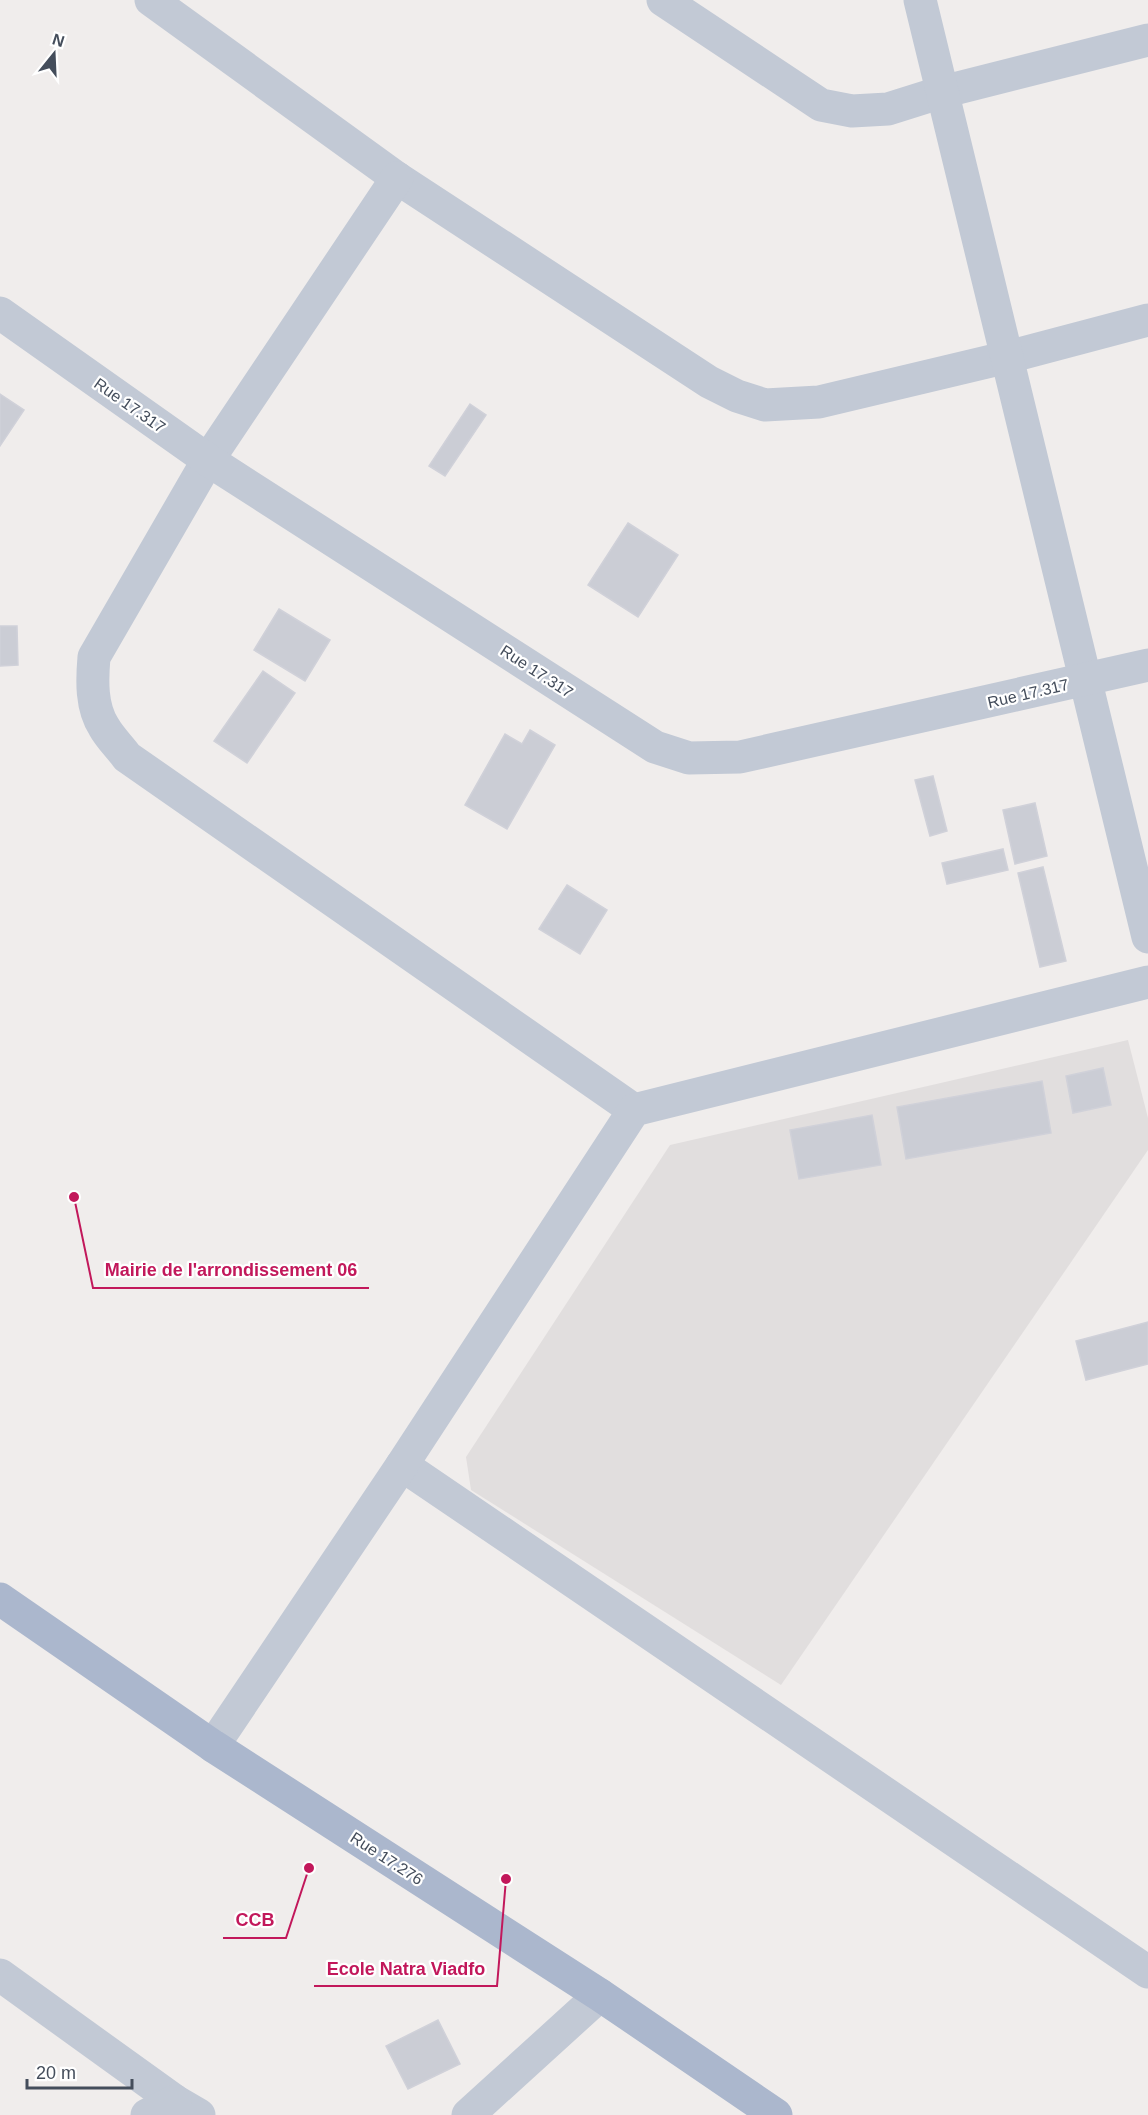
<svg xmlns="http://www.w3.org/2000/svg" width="1148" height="2115" font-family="Helvetica,sans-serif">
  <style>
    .education { fill: #e1dede }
    .building { fill: #cbcdd5; stroke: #d0d1d9; stroke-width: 1.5 }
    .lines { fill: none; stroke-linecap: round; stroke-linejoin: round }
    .minor { stroke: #c2c9d5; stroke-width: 33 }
    .major { stroke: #abb7cd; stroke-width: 33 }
    .labels { text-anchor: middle; stroke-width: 4.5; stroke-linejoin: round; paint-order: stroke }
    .street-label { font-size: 16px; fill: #444d5b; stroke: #fff }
    .leader { fill: none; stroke: #c2185b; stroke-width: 2 }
    .callout-dot { fill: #c2185b; stroke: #fff; stroke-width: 2 }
    .callout-label { font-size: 18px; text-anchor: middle; font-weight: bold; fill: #c2185b; stroke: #fff; stroke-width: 4.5; stroke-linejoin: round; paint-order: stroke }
  </style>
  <rect width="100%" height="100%" fill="#f0edec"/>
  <polygon class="education" points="1128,1040 1148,1118 1148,1150 781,1685 471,1490 466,1457 670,1145"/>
  <g class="building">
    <polygon points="0,394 24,410 0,446"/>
    <polygon points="470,404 486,415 445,476 429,466"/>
    <polygon points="628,523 678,555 638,617 588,585"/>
    <polygon points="279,609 330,640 305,681 254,650"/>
    <polygon points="0,626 17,626 18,665 0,666"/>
    <polygon points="263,671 295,693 247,763 214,741"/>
    <polygon points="530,730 555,745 507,829 465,805 505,734 522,744"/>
    <polygon points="933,776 947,831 930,836 915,780"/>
    <polygon points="1035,803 1047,856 1015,864 1003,810"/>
    <polygon points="1003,849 1008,870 947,884 942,863"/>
    <polygon points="1043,867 1066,961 1040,967 1018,873"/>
    <polygon points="567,885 607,910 580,954 539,929"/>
    <polygon points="1103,1068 1111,1105 1073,1113 1066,1076"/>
    <polygon points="1042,1081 1051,1133 906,1159 897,1107"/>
    <polygon points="872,1115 881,1165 799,1179 790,1130"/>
    <polygon points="1148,1322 1148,1364 1086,1380 1076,1341"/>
    <polygon points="438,2020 460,2064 408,2089 386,2046"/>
  </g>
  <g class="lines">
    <g class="minor">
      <polyline points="151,0 397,178 709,382 737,396 765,405 819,402 1008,357 1148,320"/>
      <polyline points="663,0 821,105 852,111 888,109 942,92 1148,40"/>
      <polyline points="920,0 1148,937"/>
      <path d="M397,178L208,460L94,657C92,680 91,707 104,727C110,738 120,747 127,757L634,1110"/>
      <polyline points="0,313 208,460 655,747 689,758 740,757 1148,665"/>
      <polyline points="402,1465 1148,1972"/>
      <polyline points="213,1746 402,1465 634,1110 1148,982"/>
      <polyline points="0,1975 175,2101 199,2115"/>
      <polyline points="147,2115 175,2101"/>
      <polyline points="468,2115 600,1995"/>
    </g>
    <polyline class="major" points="0,1599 213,1746 600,1995 776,2115"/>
  </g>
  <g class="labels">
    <g class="street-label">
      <text transform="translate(130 405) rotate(35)" y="6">Rue 17.317</text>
      <text transform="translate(537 671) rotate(33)" y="6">Rue 17.317</text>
      <text transform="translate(1028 693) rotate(-13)" y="6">Rue 17.317</text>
      <text transform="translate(387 1858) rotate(33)" y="6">Rue 17.276</text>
    </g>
  </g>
  <path class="leader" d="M74 1197L93 1288H369M309 1868L286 1938H223M506 1879L497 1986H314"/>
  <g class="callout-dot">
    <circle cx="74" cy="1197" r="6"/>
    <circle cx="309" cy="1868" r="6"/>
    <circle cx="506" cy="1879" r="6"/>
  </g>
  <g class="callout-label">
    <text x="231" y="1276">Mairie de l'arrondissement 06</text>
    <text x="255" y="1926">CCB</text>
    <text x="406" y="1975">Ecole Natra Viadfo</text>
  </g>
  <g transform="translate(54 54) rotate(18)" stroke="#ffffff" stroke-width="4.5" paint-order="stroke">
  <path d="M0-4.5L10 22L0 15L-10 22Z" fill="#444d5b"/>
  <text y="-9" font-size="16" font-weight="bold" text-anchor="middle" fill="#444d5b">N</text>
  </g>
  <path d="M27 2079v9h105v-9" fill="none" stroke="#444d5b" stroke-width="3"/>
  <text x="36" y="2079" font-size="18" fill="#444d5b" stroke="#ffffff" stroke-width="4.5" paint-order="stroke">20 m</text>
</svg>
